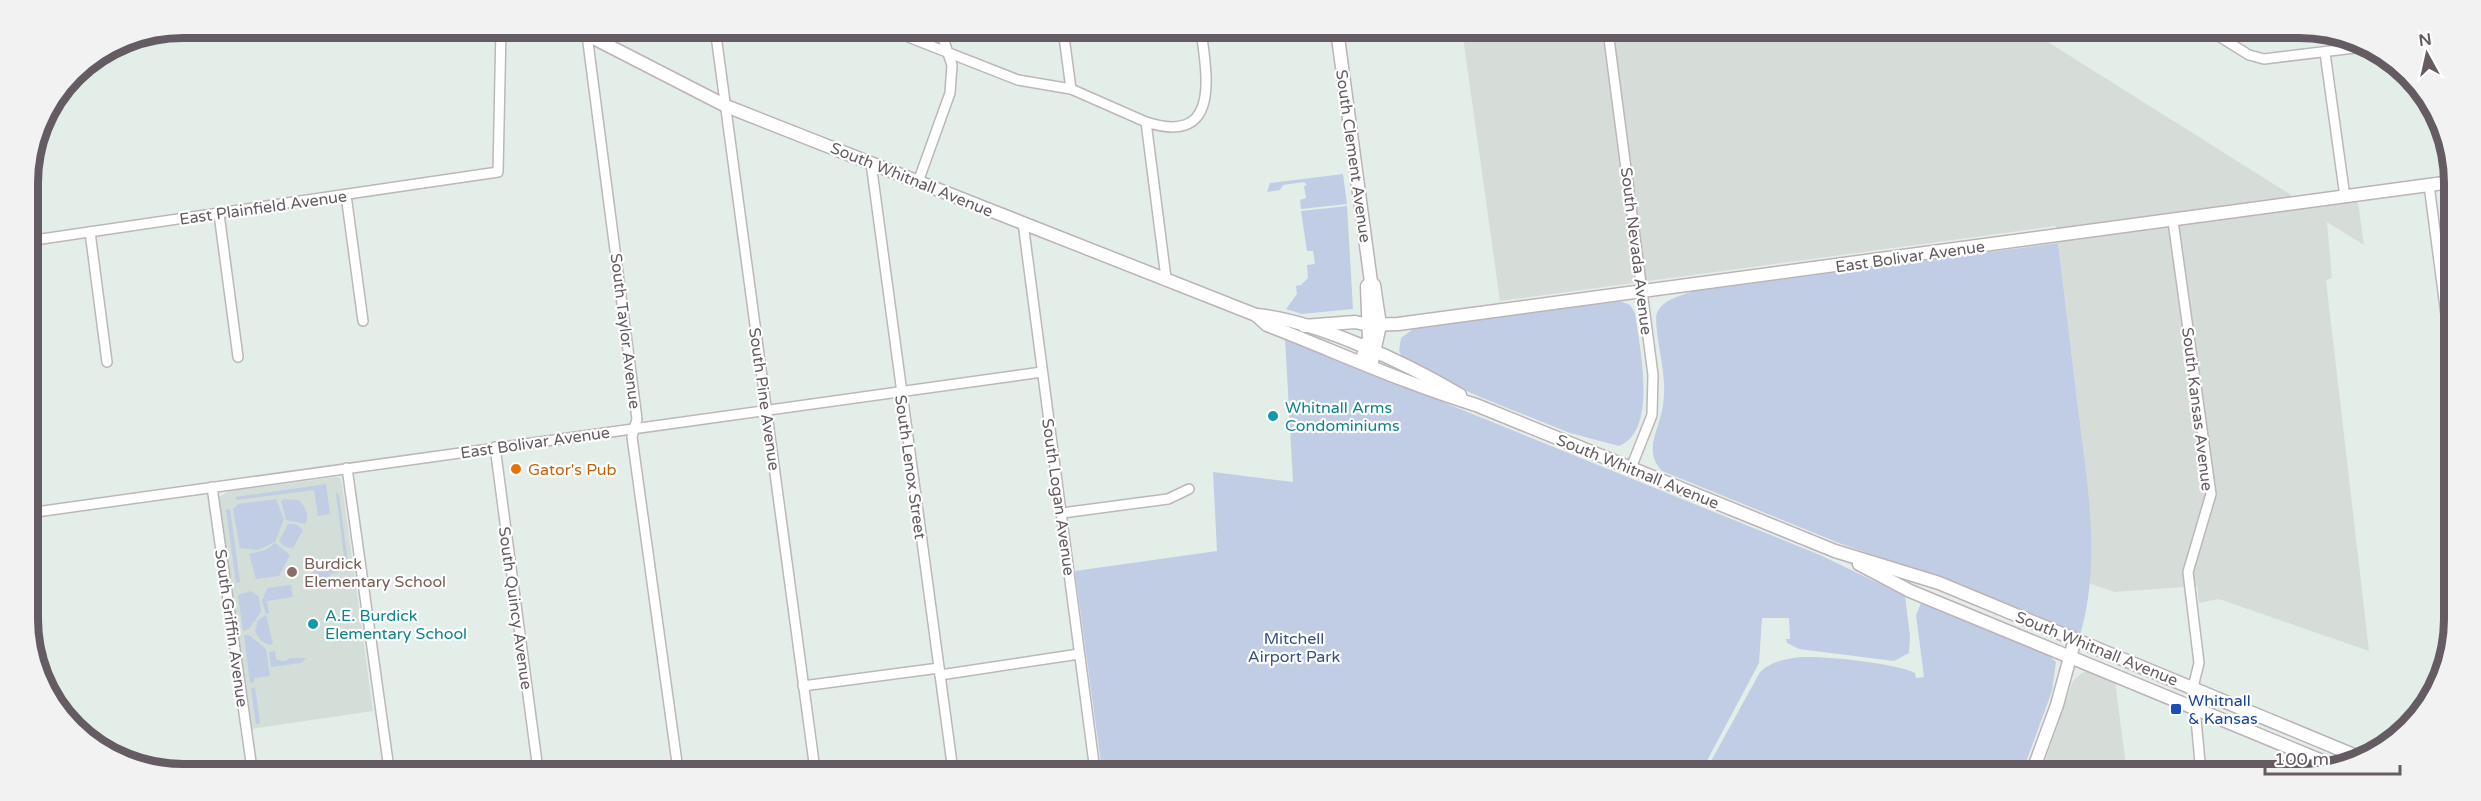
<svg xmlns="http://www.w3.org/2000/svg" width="2481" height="801" font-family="'Varela Round',sans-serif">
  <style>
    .industrial { fill: #d6ddd8 }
    .education { fill: #d2ded7 }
    .green { fill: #c1cde5 }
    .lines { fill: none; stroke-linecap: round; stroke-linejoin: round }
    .street-casing { stroke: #bdb6bb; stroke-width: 12 }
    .secondary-casing { stroke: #bbb3b9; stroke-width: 15 }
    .street { stroke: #fff; stroke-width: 9 }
    .secondary { stroke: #fff; stroke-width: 12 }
    .culture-dot { fill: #0f9aa8; stroke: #fff; stroke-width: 2 }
    .food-dot { fill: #e8710a; stroke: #fff; stroke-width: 2 }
    .education-dot { fill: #8d6e63; stroke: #fff; stroke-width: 2 }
    .transit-dot { fill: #1a4fb4; stroke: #fff; stroke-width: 2 }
    .labels { text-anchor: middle; stroke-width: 4.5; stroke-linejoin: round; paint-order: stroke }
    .street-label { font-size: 16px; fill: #645c62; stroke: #fff }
    .culture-label { font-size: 16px; fill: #0d838f; stroke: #fff; text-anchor: start }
    .food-label { font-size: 16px; fill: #c56008; stroke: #fff; text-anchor: start }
    .education-label { font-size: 16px; fill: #785e54; stroke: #fff; text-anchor: start }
    .park-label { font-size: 16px; fill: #384e87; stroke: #fff }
    .transit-label { font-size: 16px; fill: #164399; stroke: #fff; text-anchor: start }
    .rim { fill: none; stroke: #645c62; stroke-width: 8 }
  </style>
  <rect width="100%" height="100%" fill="#e4eee8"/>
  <g class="industrial">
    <polygon points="1462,30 2032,32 2291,195 2293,210 2358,202 2364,245 2327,222 2332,278 2326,280 2369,651 2219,599 2199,603 2197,586 2115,592 2088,583 2090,518 2086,473 2056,226 1500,301"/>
    <polygon points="2090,671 2115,681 2127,773 2041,773 2073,681 2082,673"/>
  </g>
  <polygon class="education" points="336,477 340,478 342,484 373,711 251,729 219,497 229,491"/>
  <g class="green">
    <polygon points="1343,174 1347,204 1301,209 1300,200 1306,198 1304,186 1307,185 1304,182 1283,185 1280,190 1267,192 1270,183"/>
    <polygon points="1347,206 1353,309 1302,314 1286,309 1297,294 1296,286 1301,285 1308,278 1307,265 1315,264 1313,251 1307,251 1301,211"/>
    <path d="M2058,243C2065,300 2072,358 2079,416C2088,486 2101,565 2080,635L1944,579L1844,545L1662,471C1642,450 1660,429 1663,405C1668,375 1656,346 1656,316C1661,299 1678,297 1694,291Z"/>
    <path d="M1620,301L1630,305L1635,313C1639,344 1659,431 1619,446L1570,433L1480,397L1406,363L1399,351L1401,338L1413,329Z"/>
    <polygon points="1285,338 1820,555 1905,596 1910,636 1909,653 1894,661 1799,649 1787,643 1786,639 1790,639 1789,618 1762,618 1759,663 1701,772 1102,771 1075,571 1217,551 1213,472 1293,482"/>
    <polygon points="326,484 330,514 318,516 314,490 236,500 236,497"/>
    <polygon points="336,493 339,495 348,563 345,564"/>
    <polygon points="276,499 284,519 275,542 258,550 240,548 233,509 238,504"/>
    <path d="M286,499L299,500C305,507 310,515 305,524L286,520L281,501Z"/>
    <polygon points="230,509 240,582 236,583 226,510"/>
    <polygon points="288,524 296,524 303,530 293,548 285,547 279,541"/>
    <polygon points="275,543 290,555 279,576 256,579 249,554 266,550"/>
    <polygon points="335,558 339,572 330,574 331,580 315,582 313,573 319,561"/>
    <polygon points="291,585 293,597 267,601 269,613 266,614 262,601 267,588"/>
    <polygon points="251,591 259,597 261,612 249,629 243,631 238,595"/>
    <path d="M1921,603L2050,656L2056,662L2052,691L2022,773L1705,772L1760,672C1771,661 1788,658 1803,657C1825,656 1897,663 1915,673L1916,678L1924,677L1916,615Z"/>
    <polygon points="266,615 273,644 269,645 261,641 255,632 258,620"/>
    <polygon points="244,635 249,635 266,649 270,676 254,678 254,682 250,683"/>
    <polygon points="275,651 276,659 283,662 290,658 306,658 301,663 271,667 269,652"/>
    <polygon points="255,687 260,723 256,724 251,689"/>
  </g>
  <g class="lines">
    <g class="street-casing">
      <g id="street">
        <polyline points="715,28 815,770"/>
        <polyline points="888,29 1018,80 1071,89 1146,122"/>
        <polyline points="1063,29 1071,89"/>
        <polyline points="1608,31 1653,375 1652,415 1631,468"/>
        <polyline points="2212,32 2249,55 2264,59 2363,47"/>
        <polyline points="587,35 637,419 632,437 678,770"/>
        <polyline points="2325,53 2345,197"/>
        <polyline points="871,163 953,771"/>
        <polyline points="918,182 950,93 952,65 940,29"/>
        <polyline points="2429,185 2450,345"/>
        <polyline points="346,195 363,321"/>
        <polyline points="219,214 238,357"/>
        <polyline points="2173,221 2211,494 2188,572 2199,663 2193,687 2201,773"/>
        <polyline points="1023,223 1095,771"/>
        <polyline points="90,232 107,362"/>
        <polyline points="28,241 498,172 501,28"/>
        <path d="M1166,278L1146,122C1221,146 1207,76 1201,30"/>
        <polyline points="495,447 538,770"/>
        <polyline points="347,468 389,769"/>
        <polyline points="212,487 252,769"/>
        <polyline points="29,513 1042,372"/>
        <polyline points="1062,513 1168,499 1189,489"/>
        <polyline points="940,675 1079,654"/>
        <polyline points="803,686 939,668"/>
      </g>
    </g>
    <g class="secondary-casing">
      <g id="secondary">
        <path d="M574,28L726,106L1256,315L1267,325C1337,352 1404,383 1476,405L1835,551L1939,583L2356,756"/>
        <polyline points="1337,30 1371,282 1374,285 1380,325 1371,366"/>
        <path d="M1256,315C1316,320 1408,364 1460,395"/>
        <polyline points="1304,326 1355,322 1369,325 1398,324 2451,182"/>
        <polyline points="1363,356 1369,338 1367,286 1370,283"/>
        <polyline points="1859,564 1910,591 2332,765"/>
        <polyline points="2032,773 2057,705 2075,639"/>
      </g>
    </g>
    <use href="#street" class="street"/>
    <use href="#secondary" class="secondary"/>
  </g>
  <g class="culture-dot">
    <circle cx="1273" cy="416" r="6"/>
    <circle cx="313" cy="624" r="6"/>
  </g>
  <circle class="food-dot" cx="516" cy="469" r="6"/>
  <circle class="education-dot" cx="292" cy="572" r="6"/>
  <rect class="transit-dot" x="2170" y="703" width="12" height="12" rx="3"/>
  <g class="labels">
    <g class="street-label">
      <text transform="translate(1354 156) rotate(82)" y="6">South Clement Avenue</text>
      <text transform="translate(912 179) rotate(22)" y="6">South Whitnall Avenue</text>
      <text transform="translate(263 207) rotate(-8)" y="6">East Plainfield Avenue</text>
      <text transform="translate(1637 251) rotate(83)" y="6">South Nevada Avenue</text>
      <text transform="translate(1910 256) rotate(-8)" y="6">East Bolivar Avenue</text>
      <text transform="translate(626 331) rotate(83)" y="6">South Taylor Avenue</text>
      <text transform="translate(765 399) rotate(82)" y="6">South Pine Avenue</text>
      <text transform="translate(2198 409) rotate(83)" y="6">South Kansas Avenue</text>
      <text transform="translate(535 442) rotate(-8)" y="6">East Bolivar Avenue</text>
      <text transform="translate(911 467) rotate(82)" y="6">South Lenox Street</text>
      <text transform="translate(1638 471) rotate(22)" y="6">South Whitnall Avenue</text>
      <text transform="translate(1059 497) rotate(82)" y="6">South Logan Avenue</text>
      <text transform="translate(516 608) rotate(82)" y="6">South Quincy Avenue</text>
      <text transform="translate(232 628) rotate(82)" y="6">South Griffin Avenue</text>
      <text transform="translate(2097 648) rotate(22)" y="6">South Whitnall Avenue</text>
    </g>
    <g class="culture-label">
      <text x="1285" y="413">Whitnall Arms<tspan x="1285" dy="18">Condominiums</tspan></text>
      <text x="325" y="621">A.E. Burdick<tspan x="325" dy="18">Elementary School</tspan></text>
    </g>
    <g class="food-label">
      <text x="528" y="475">Gator's Pub</text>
    </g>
    <g class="education-label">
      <text x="304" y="569">Burdick<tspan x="304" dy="18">Elementary School</tspan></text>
    </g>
    <g class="park-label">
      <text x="1294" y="644">Mitchell<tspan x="1294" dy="18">Airport Park</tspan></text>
    </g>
    <g class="transit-label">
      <text x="2188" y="706">Whitnall<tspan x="2188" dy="18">&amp; Kansas</tspan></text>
    </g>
  </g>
  <path d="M0 0H2481V801H0ZM183 38H2299A145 145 0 0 1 2444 183V619A145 145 0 0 1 2299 764H183A145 145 0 0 1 38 619V183A145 145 0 0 1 183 38Z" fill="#f3f2f2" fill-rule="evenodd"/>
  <path class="rim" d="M183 38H2299A145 145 0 0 1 2444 183V619A145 145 0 0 1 2299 764H183A145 145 0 0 1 38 619V183A145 145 0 0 1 183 38Z"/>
  <g transform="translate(2427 54) rotate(352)" stroke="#ffffff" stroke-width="4.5" paint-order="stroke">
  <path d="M0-4.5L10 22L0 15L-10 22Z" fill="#645c62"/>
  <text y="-9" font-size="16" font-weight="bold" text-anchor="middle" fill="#645c62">N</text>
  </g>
  <path d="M2265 765v9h135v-9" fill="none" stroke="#645c62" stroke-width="3"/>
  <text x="2274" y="765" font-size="18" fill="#645c62" stroke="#ffffff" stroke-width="4.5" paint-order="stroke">100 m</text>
</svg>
